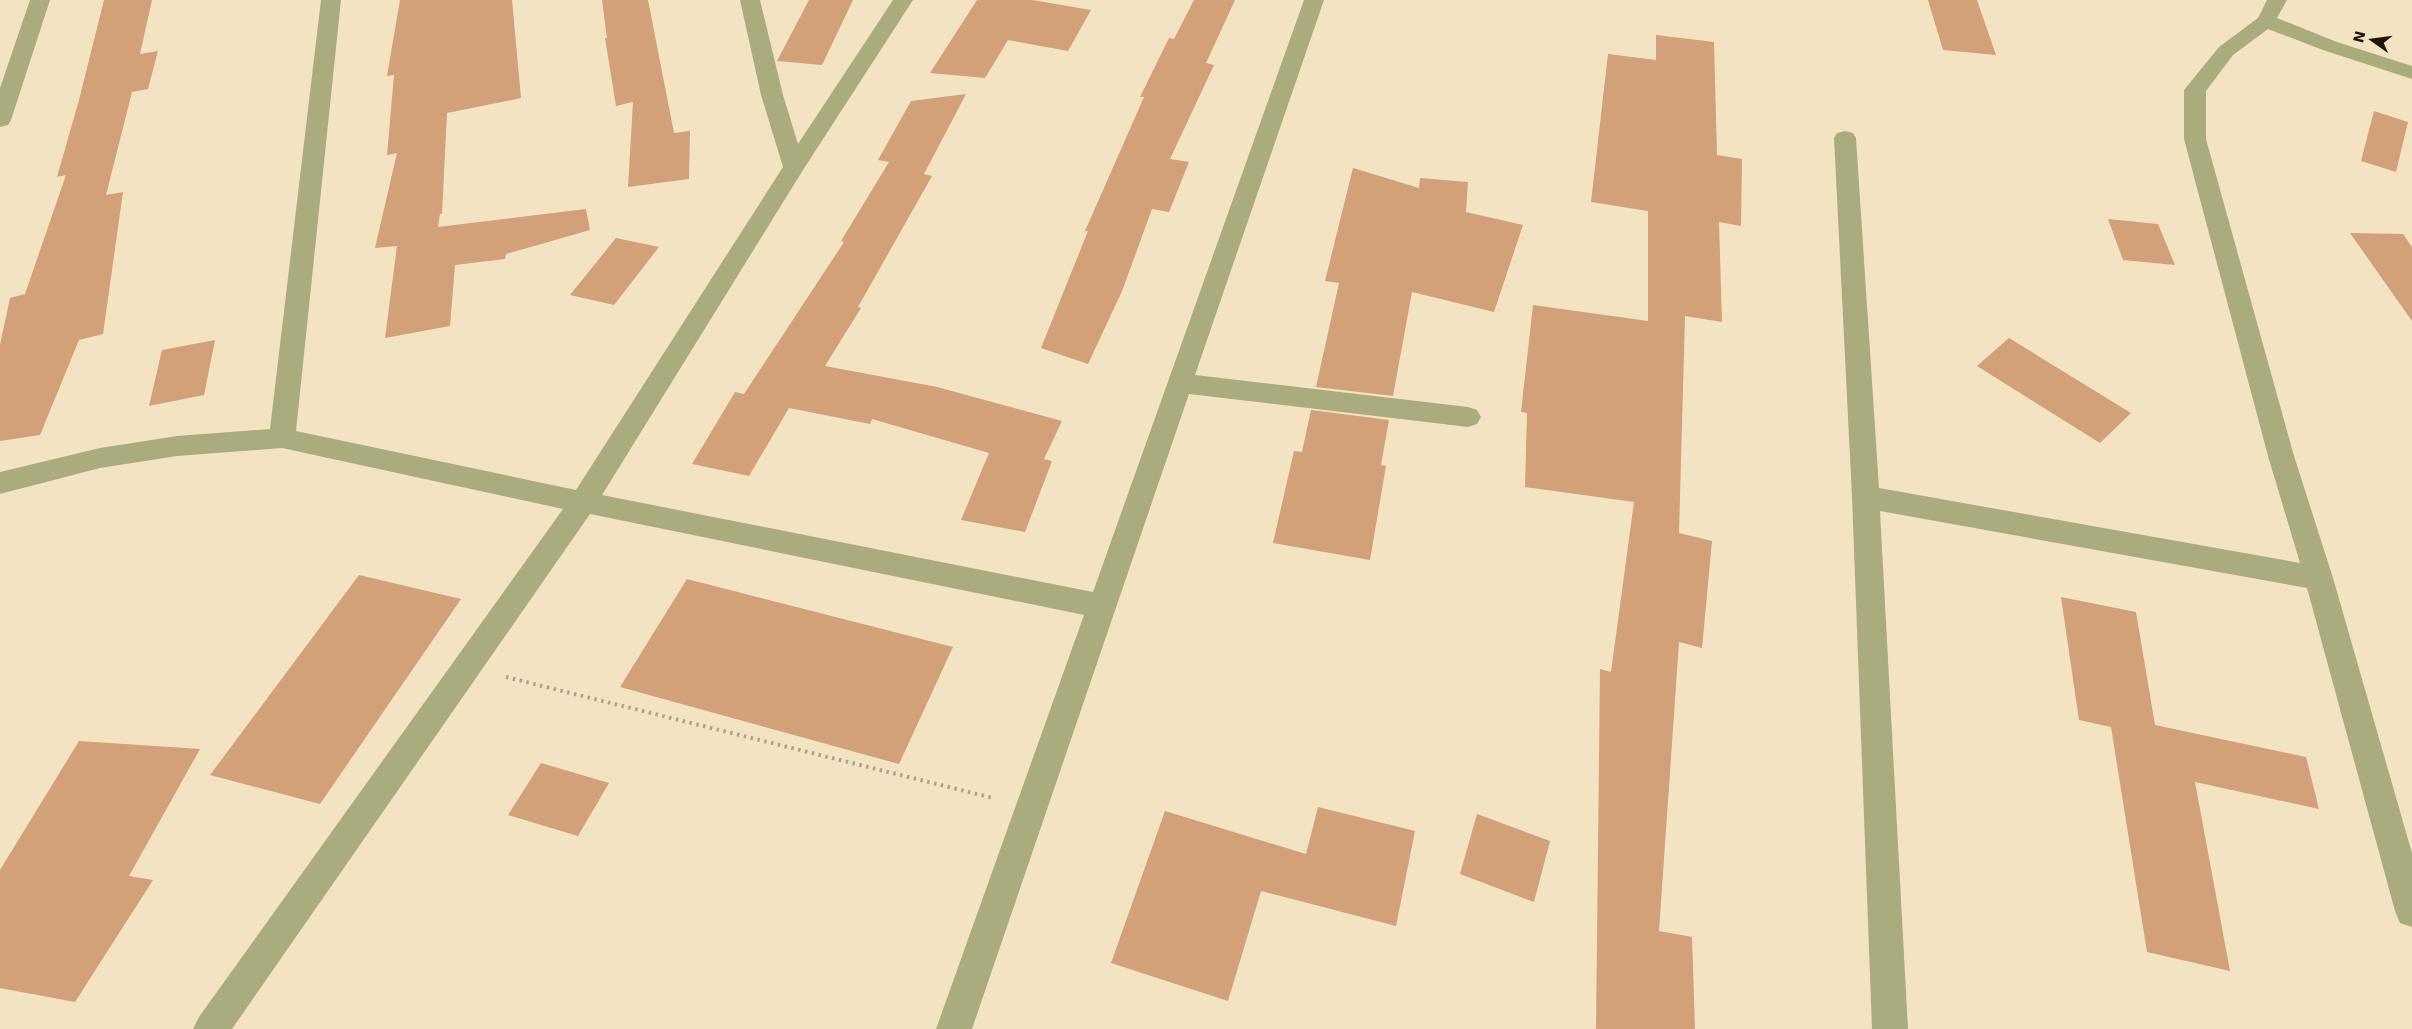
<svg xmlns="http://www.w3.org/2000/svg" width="2412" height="1029" font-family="'DejaVu Sans',sans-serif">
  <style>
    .building { fill: #d2a079 }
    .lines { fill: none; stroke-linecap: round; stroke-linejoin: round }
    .path { stroke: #afa289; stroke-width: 4; stroke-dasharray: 2.5 4.5; stroke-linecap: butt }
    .street { fill: #abac7e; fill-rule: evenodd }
  </style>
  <rect width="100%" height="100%" fill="#f3e3c3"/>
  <g class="building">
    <polygon points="104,0 152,0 140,54 158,51 148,89 132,92 106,195 123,192 103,334 79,340 40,435 0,441 0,345 10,298 25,294 66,175 57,177 79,100"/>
    <polygon points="400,0 512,0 521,98 447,113 442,214 440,214 438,227 586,209 590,230 506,254 505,259 455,265 450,326 385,338 397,246 375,248 397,153 387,155 394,75 387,76"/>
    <polygon points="602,0 648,0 674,133 690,131 689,179 628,187 633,102 616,106 605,38 607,38"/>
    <polygon points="809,0 853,0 822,65 777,61"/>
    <polygon points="977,0 1032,0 1091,10 1068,51 1008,40 985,78 930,73"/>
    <polygon points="1194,0 1235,0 1206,63 1214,65 1170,159 1189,162 1169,212 1152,209 1122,291 1088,364 1041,348 1088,231 1085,231 1144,97 1140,97 1169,38 1174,39"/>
    <polygon points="1928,0 1977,0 1996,55 1943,50"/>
    <polygon points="1656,35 1714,42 1717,155 1742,159 1741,226 1719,222 1722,322 1685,316 1679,533 1712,541 1702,648 1679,642 1659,931 1692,937 1695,1029 1596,1029 1600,669 1611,672 1634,502 1525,487 1527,413 1521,412 1533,305 1648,321 1648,211 1591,202 1608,54 1656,60"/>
    <polygon points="966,94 924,174 932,176 858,307 861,308 825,366 937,387 1062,421 1044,459 1052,461 1025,532 961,520 989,453 872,419 870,424 789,408 749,476 692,464 735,392 744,394 844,242 841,241 889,162 878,160 911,101"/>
    <polygon points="2374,111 2408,122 2396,172 2361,161"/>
    <polygon points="1353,168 1419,188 1420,178 1468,182 1466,212 1523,225 1494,312 1412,292 1393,396 1316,387 1339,283 1325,281"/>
    <polygon points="2108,219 2158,224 2175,265 2123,260"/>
    <polygon points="2350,233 2403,234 2412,247 2412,321"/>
    <polygon points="616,238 659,247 614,305 570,295"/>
    <polygon points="2009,338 2131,413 2100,443 1977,366"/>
    <polygon points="215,340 204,395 149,406 162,350"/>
    <polygon points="1311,410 1389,420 1381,465 1386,466 1370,560 1273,543 1294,451 1302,452"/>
    <polygon points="359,575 461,599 320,804 210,775"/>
    <polygon points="687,579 953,647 899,764 620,687"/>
    <polygon points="2061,597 2136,612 2155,725 2306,757 2319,809 2195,782 2230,971 2147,952 2111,727 2079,720"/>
    <polygon points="79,741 200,749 129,876 153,880 75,1002 0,988 0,870"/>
    <polygon points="541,763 609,783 578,836 508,815"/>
    <polygon points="1318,807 1415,831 1396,926 1261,891 1228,1001 1111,963 1165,811 1306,854"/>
    <polygon points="1477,814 1550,841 1534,902 1460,874"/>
  </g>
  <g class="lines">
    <polyline class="path" points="506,677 993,798"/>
    <g class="street">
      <polygon points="30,0 50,0 11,120 8,125 0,127 0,88"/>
      <polygon points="321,0 341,0 296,431 576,490 783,167 761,95 740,0 760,0 783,95 798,144 893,0 913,0 803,170 602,495 1093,592 1304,0 1324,0 1195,375 1468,407 1477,410 1481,417 1477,424 1468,427 1189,394 972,1029 936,1029 1084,615 590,514 232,1029 193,1029 199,1017 563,509 282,448 177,456 100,468 0,494 0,472 100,448 177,436 270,429"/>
      <polygon points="2267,0 2287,0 2277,18 2337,42 2412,66 2412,79 2323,50 2268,29 2233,55 2206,91 2206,139 2294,456 2333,578 2412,853 2412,927 2400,923 2395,911 2307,588 1880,511 1908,1029 1872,1029 1852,497 1834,138 1837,133 1845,131 1853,133 1856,138 1879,488 2300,563 2268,456 2184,139 2184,90 2219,47 2258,18"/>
    </g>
  </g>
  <g transform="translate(2372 40) rotate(284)" stroke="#f3e3c3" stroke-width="4" paint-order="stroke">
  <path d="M0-4L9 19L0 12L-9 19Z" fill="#1b150a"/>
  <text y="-8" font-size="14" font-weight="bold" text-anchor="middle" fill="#1b150a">N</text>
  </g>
</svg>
